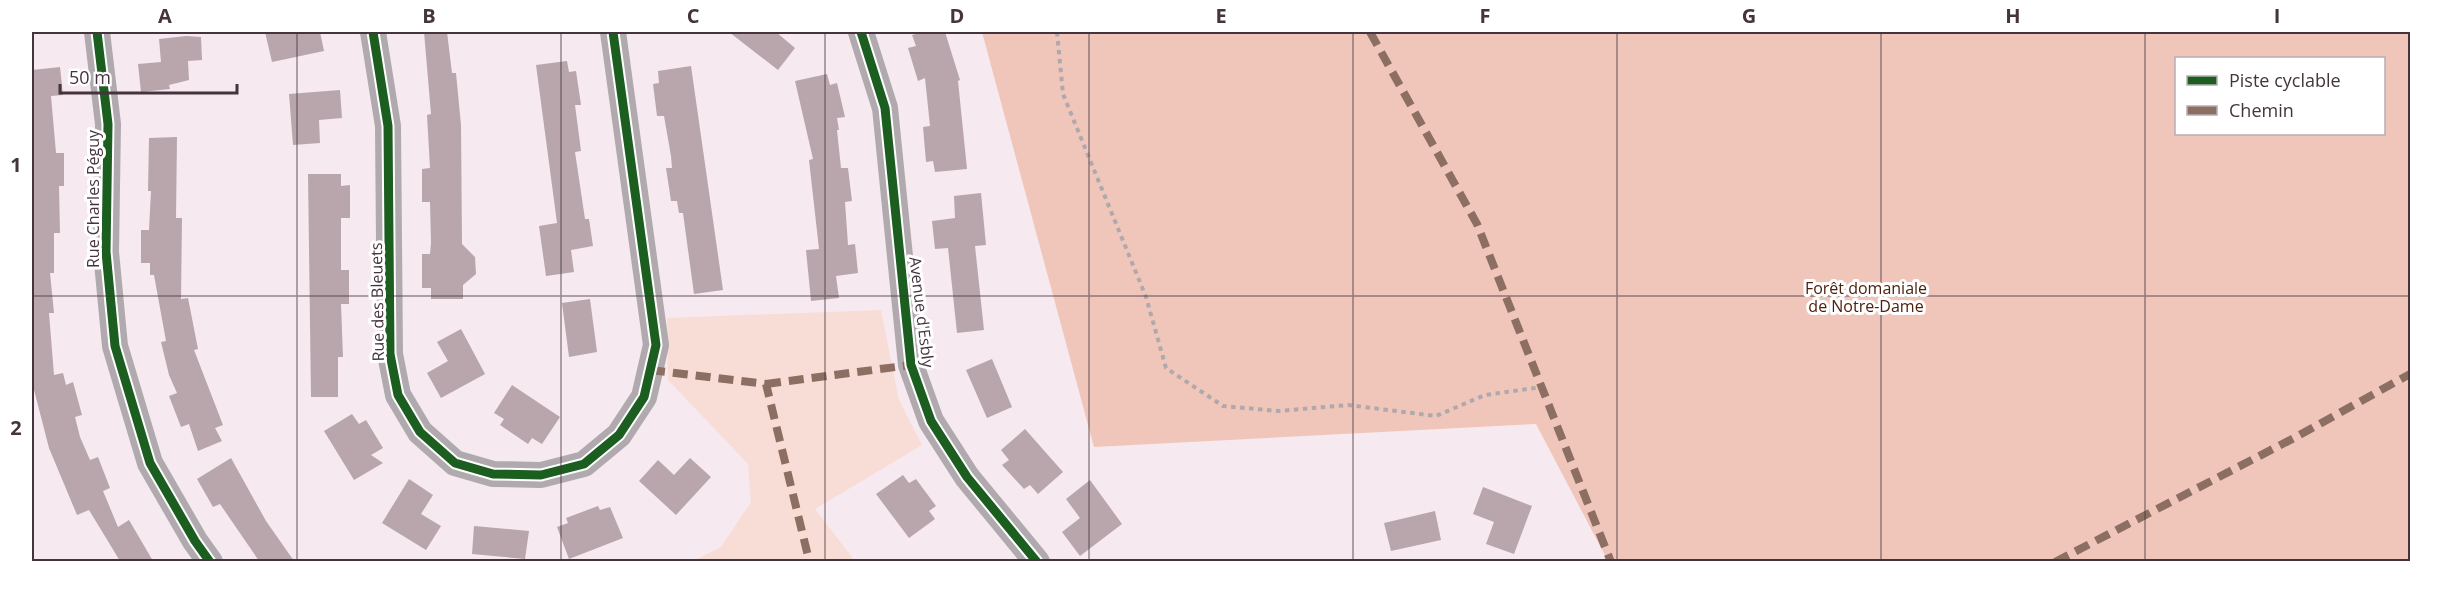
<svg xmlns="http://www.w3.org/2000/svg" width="2442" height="593" font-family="'Open Sans',sans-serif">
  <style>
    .green { fill: #f8ddd7 }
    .forest { fill: #f0c6ba; fill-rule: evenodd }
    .building { fill: #b8a6ac }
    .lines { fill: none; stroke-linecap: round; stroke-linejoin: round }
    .path { stroke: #b0a8ac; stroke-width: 4; stroke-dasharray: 4.5 4.5; stroke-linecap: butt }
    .minor { stroke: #b0a9ae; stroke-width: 26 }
    .quiet { stroke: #8d6e63; stroke-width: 8; stroke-dasharray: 15 8; stroke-linecap: butt }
    .cycleway-casing { stroke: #fff; stroke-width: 13 }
    .cycleway { stroke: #1b5e20; stroke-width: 9 }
    .grid { fill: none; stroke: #45343d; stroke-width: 1.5; stroke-opacity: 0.55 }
    .labels { text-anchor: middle; stroke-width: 6; stroke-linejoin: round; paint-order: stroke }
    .street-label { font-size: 16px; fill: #45343d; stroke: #fff }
    .park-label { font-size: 16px; fill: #4c220e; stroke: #fff }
    .neatline { fill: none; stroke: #45343d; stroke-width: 2 }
    .grid-label { font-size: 20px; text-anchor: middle; font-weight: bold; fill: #45343d }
  </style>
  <rect width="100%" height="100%" fill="#f6e9f0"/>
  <polygon class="green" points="881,310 899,400 922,445 815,509 855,561 693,561 721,547 751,502 748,464 668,380 667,318"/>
  <path class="forest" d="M982,32H2410V561H1608L1536,424L1094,447ZM2176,58H2384V134H2176Z"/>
  <g class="building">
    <polygon points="265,32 320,32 324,51 272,62"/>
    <polygon points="424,32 447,32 452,73 456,73 461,125 462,244 475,257 476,274 463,285 463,299 431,299 431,288 422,288 422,254 430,254 431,243 430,202 422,202 422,169 430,168 427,115 431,114"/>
    <polygon points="729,32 776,32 795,48 778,70"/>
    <polygon points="923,32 945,32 960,80 958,81 967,169 935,172 933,161 926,162 923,127 930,126 925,78 918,81 908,48 916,46 912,35"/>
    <polygon points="186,36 201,37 202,60 188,61 189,80 169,85 170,89 141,92 138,64 161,62 159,39"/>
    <polygon points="567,61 569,72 576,71 581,105 575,105 581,151 575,152 585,219 589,219 593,246 571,250 574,272 546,276 539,226 557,223 536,65"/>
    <polygon points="691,66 723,290 694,294 683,213 679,213 677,201 671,201 666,168 672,168 671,156 664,116 657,116 653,84 659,83 658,71"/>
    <polygon points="60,67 63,95 51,96 56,153 64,153 64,186 59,186 60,233 54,233 54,273 50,273 54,313 49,313 54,375 63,373 66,385 73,382 82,415 75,417 80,437 90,460 98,457 110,488 103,491 118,527 129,520 153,561 120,561 89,510 77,515 49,448 32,382 32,70"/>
    <polygon points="827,74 830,85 837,83 845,117 837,118 839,130 837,130 841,168 848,168 852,201 845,202 848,245 855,244 858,273 836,276 839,298 811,301 806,250 819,249 809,160 813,159 795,81"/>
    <polygon points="340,90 342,118 319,120 320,143 293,145 289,94"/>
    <polygon points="177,137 176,218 182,218 181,299 188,298 198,349 194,350 223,425 215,428 222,441 198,451 189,424 181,427 169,396 177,393 169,375 161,342 166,341 154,275 150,275 150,263 141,263 141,230 149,230 151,191 148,191 149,138"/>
    <polygon points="308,174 341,174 341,186 350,185 350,218 341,218 341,270 349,270 349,304 341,304 343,357 338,357 338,397 311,397"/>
    <polygon points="981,193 986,245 975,246 984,330 957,333 948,248 935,249 932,221 955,218 954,196"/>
    <polygon points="590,299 597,352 569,357 562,303"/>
    <polygon points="461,329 485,374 441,398 427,373 448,361 437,342"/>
    <polygon points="992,359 1012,407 987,418 966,370"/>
    <polygon points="512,385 560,417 542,444 532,438 528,444 500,425 504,419 494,413"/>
    <polygon points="352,414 359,424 366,420 383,448 371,455 383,463 354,480 324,431"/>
    <polygon points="1025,429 1063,472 1038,494 1030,485 1024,489 1002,465 1009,460 1001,450"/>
    <polygon points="231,458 266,521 294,561 259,561 220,504 213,507 197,479"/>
    <polygon points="690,458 711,477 676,515 639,481 658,460 674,475"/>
    <polygon points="903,475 909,483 916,479 936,506 929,511 935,519 909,538 876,494"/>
    <polygon points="409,479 433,495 421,514 441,526 426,550 382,523"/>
    <polygon points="1090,480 1122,524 1080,556 1062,532 1080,518 1066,499"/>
    <polygon points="1483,487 1532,506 1514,554 1486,544 1494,522 1473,514"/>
    <polygon points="598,506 600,510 610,507 623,538 569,559 557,527 568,523 566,518"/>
    <polygon points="1435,511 1441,540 1391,551 1384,523"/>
    <polygon points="474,526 529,531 525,559 472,554"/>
  </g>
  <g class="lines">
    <polyline class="path" points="1057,32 1063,94 1146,297 1166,368 1223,406 1278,411 1348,405 1436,416 1485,395 1542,387"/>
    <g class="minor">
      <polyline points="97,32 108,124 106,252 115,346 150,463 195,541 210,562"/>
      <polyline points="373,32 388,126 390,354 398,395 420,432 455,463 493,474 541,475 584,464 619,435 644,397 656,345 613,32"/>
      <polyline points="861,32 885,108 911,365 931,421 967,477 1037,562"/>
    </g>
    <g class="quiet">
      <polyline points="1370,32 1477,224 1611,562"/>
      <polyline points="650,370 766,384 809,560"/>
      <polyline points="766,384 911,365"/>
      <polyline points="2055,562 2294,438 2410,374"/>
    </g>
    <g class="cycleway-casing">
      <g id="cycleway">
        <polyline points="97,32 108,124 106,252 115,346 150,463 195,541 210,562"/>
        <polyline points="373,32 388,126 390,354 398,395 420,432 455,463 493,474 541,475 584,464 619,435 644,397 656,345 613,32"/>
        <polyline points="861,32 885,108 911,365 931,421 967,477 1037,562"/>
      </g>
    </g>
    <use href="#cycleway" class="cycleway"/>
  </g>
  <path class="grid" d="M297,32V562M561,32V562M825,32V562M1089,32V562M1353,32V562M1617,32V562M1881,32V562M2145,32V562M32,296H2410"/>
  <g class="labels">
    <g class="street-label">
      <text transform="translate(93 199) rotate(-90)" y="6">Rue Charles Péguy</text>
      <text transform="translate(377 302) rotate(-91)" y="6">Rue des Bleuets</text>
      <text transform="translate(922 312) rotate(83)" y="6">Avenue d'Esbly</text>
    </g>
    <g class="park-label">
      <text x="1866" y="294">Forêt domaniale<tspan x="1866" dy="18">de Notre-Dame</tspan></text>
    </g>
  </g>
  <rect width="2442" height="593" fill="none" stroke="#ffffff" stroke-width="66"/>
  <rect x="2175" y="57" width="210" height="78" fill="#ffffff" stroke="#b5aeb1" stroke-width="1.5"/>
  <rect x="2187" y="76" width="30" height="9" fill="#1b5e20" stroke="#b5aeb1" stroke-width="1.5"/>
  <text x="2229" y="87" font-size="18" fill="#45343d">Piste cyclable</text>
  <rect x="2187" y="106" width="30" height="9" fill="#8d6e63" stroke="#b5aeb1" stroke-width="1.5"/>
  <text x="2229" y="117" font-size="18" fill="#45343d">Chemin</text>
  <path d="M60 84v9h177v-9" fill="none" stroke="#45343d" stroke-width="3"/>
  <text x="69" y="84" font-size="18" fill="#45343d" stroke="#ffffff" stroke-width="4.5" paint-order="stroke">50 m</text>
  <rect x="33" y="33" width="2376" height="527" class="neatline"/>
  <g class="grid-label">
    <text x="165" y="23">A</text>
    <text x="429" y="23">B</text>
    <text x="693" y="23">C</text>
    <text x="957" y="23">D</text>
    <text x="1221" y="23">E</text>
    <text x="1485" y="23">F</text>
    <text x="1749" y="23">G</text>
    <text x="2013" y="23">H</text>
    <text x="2277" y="23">I</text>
    <text x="16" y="172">1</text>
    <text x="16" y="435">2</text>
  </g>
</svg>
